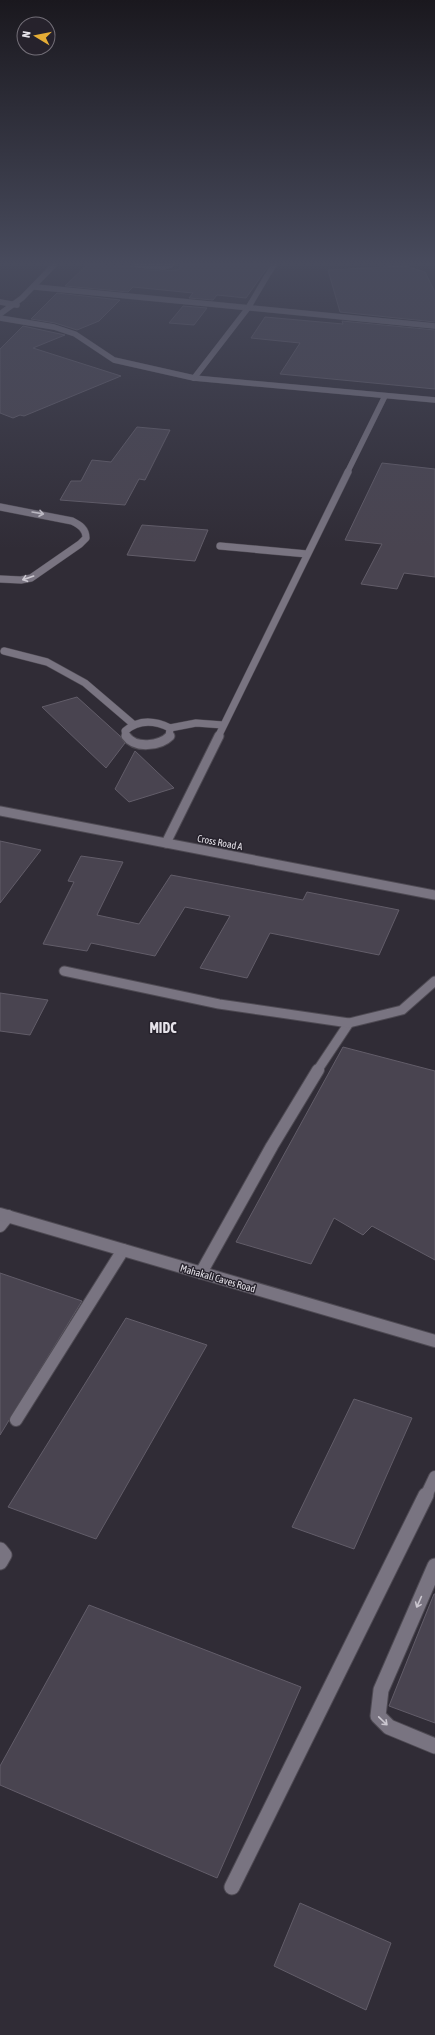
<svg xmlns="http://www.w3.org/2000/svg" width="435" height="2035" font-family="'Asap Condensed',sans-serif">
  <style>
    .building { fill: #494450; stroke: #625d69 }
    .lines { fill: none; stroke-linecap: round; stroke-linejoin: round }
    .lane-far4-casing { stroke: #4e4a53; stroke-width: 6 }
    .lane-far3-casing { stroke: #4e4a53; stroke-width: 8 }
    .lane-far2-casing { stroke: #4e4a53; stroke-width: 11 }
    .lane-far1-casing { stroke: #4e4a53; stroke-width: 14 }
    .lane-casing { stroke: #4e4a53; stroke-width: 17 }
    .street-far3-casing { stroke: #4e4a53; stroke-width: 6 }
    .street-far2-casing { stroke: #4e4a53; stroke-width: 8 }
    .street-far1-casing { stroke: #4e4a53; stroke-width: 11 }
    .street-casing { stroke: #4e4a53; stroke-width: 14 }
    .secondary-far2-casing { stroke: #4e4a53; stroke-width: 6 }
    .secondary-far1-casing { stroke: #4e4a53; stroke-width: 11 }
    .secondary-casing { stroke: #4e4a53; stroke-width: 14 }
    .lane-far4 { stroke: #797481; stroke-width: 5.5 }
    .lane-far3 { stroke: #797481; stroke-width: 7 }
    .lane-far2 { stroke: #797481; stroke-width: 9 }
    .lane-far1 { stroke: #797481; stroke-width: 12 }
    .lane { stroke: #797481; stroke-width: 15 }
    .street-far3 { stroke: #797481; stroke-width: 5.5 }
    .street-far2 { stroke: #797481; stroke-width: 7 }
    .street-far1 { stroke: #797481; stroke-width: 9 }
    .street { stroke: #797481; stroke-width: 12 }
    .secondary-far2 { stroke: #797481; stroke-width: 5.5 }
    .secondary-far1 { stroke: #797481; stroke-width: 9 }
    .secondary { stroke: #797481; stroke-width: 12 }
    .oneway { stroke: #cbc7d0 }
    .labels { text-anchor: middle; stroke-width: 3; stroke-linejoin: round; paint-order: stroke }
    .street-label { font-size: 10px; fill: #e6e3ea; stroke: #26222c }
    .district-label { font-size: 14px; font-weight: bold; fill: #e6e3ea; stroke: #26222c }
  </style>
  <rect width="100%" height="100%" fill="#302c36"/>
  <g class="building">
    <polygon points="87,265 133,266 137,269 163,271 178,270 182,265 269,265 246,298 217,295 213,300 189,298 193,293 133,287 128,292 65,286"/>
    <polygon points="405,266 425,272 435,292 435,322 340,312 328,270"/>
    <polygon points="57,293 120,300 99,321 77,330 55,323 31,319"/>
    <polygon points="183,306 207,308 194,325 169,323"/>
    <polygon points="265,317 343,324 342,321 435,330 435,389 280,374 300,343 251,338"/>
    <polygon points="23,326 65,335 33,348 121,376 24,416 20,415 13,418 0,413 0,349"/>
    <polygon points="137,427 170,430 145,480 139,479 125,505 60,500 71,481 81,481 92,460 111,462"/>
    <polygon points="382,463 435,469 435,577 404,573 397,589 361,584 382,544 345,540"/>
    <polygon points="142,525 208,530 195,561 127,555"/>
    <polygon points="77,697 120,736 125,743 106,768 42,707"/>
    <polygon points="135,751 174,788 129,802 115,789"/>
    <polygon points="0,841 41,850 0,903"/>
    <polygon points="81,856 123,862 97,915 139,924 171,875 303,900 307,892 399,910 379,955 270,933 247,978 200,968 230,916 185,907 155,956 91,943 87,951 43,944 74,882 68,881"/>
    <polygon points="0,993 48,1000 30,1035 0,1031"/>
    <polygon points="343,1047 435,1071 435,1260 372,1226 363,1235 334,1218 311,1264 236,1242"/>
    <polygon points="0,1273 82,1301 0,1435"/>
    <polygon points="126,1318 207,1345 96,1539 8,1507"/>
    <polygon points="354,1399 412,1418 354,1549 292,1527"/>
    <polygon points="434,1594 435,1594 435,1723 389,1706"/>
    <polygon points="89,1605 301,1687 217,1878 0,1785 0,1766"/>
    <polygon points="300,1903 391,1943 366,2010 274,1966"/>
  </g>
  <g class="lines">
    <g class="lane-far4-casing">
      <g id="lane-far4">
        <polyline points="137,265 163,267 171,265"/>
        <polyline points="269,273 274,265"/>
        <polyline points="248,308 267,276"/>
        <polyline points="0,318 54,327 75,334 114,360 194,378"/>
        <polyline points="347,473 385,396"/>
      </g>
    </g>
    <g class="lane-far3-casing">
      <g id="lane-far3">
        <polyline points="220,546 307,554"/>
        <polyline points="4,651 47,662 85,683 133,724"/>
        <polyline points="170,728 196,723 223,725"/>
        <path d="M127,737L125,731C139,719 154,720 170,728L169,737"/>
        <polyline points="218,737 348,472"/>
      </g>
    </g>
    <g class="lane-far2-casing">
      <g id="lane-far2">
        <path d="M126,736C135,749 160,746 170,736"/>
        <polyline points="166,843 219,736"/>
        <polyline points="317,1071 349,1023"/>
      </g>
    </g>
    <g class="lane-far1-casing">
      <g id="lane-far1">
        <polyline points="201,1273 272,1146 318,1070"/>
        <polyline points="16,1420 123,1250"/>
        <polyline points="426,1496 435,1477"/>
      </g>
    </g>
    <g class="lane-casing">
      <g id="lane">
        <polyline points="0,1550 4,1555 0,1562"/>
        <polyline points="435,1566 381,1690 378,1716 389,1727 435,1746"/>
        <polyline points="232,1887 426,1495"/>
      </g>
    </g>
    <g class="street-far3-casing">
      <g id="street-far3">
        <polyline points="35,287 435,326"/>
        <polyline points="0,302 17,305"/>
        <polyline points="194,378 435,400"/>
        <polyline points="194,378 248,308"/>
      </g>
    </g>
    <g class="street-far2-casing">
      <path id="street-far2" d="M0,507L72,521C80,525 86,529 86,538L80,544L31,578L21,580L0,579"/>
    </g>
    <g class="street-far1-casing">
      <polyline id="street-far1" points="64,971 219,1004 349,1023 402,1010 435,981"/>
    </g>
    <g class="street-casing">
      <polyline id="street" points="0,1226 8,1216"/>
    </g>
    <g class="secondary-far2-casing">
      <polyline id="secondary-far2" points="0,314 22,298 54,265"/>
    </g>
    <g class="secondary-far1-casing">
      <polyline id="secondary-far1" points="0,811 435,895"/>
    </g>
    <g class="secondary-casing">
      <polyline id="secondary" points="0,1214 435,1341"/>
    </g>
    <use href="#lane-far4" class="lane-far4"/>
    <use href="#lane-far3" class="lane-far3"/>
    <use href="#lane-far2" class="lane-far2"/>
    <use href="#lane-far1" class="lane-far1"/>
    <use href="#lane" class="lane"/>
    <use href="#street-far3" class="street-far3"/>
    <use href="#street-far2" class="street-far2"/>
    <use href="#street-far1" class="street-far1"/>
    <use href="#street" class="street"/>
    <use href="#secondary-far2" class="secondary-far2"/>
    <use href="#secondary-far1" class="secondary-far1"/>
    <use href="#secondary" class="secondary"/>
  </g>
  <defs><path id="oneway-shaft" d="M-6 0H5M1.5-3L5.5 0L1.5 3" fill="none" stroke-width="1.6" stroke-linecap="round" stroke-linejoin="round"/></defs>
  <g class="oneway">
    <use href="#oneway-shaft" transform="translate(38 513) rotate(10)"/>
    <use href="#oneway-shaft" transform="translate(28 578) rotate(161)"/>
    <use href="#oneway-shaft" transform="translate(419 1602) rotate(114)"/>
    <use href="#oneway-shaft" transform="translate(383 1721) rotate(44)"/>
  </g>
  <linearGradient id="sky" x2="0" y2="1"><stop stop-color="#1a181e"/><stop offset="0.48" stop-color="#484b5d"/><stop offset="1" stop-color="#484b5d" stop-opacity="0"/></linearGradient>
  <rect width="435" height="549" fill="url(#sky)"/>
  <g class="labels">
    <g class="street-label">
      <text transform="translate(220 842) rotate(11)" y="4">Cross Road A</text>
      <text transform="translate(218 1278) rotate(16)" y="4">Mahakali Caves Road</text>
    </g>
    <g class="district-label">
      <text x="163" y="1033">MIDC</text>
    </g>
  </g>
  <g transform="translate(36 36) rotate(280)"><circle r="19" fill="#26222c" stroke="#736f78"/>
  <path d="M0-3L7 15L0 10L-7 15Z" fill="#e5ad36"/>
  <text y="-6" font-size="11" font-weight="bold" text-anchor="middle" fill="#e6e3ea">N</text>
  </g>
</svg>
